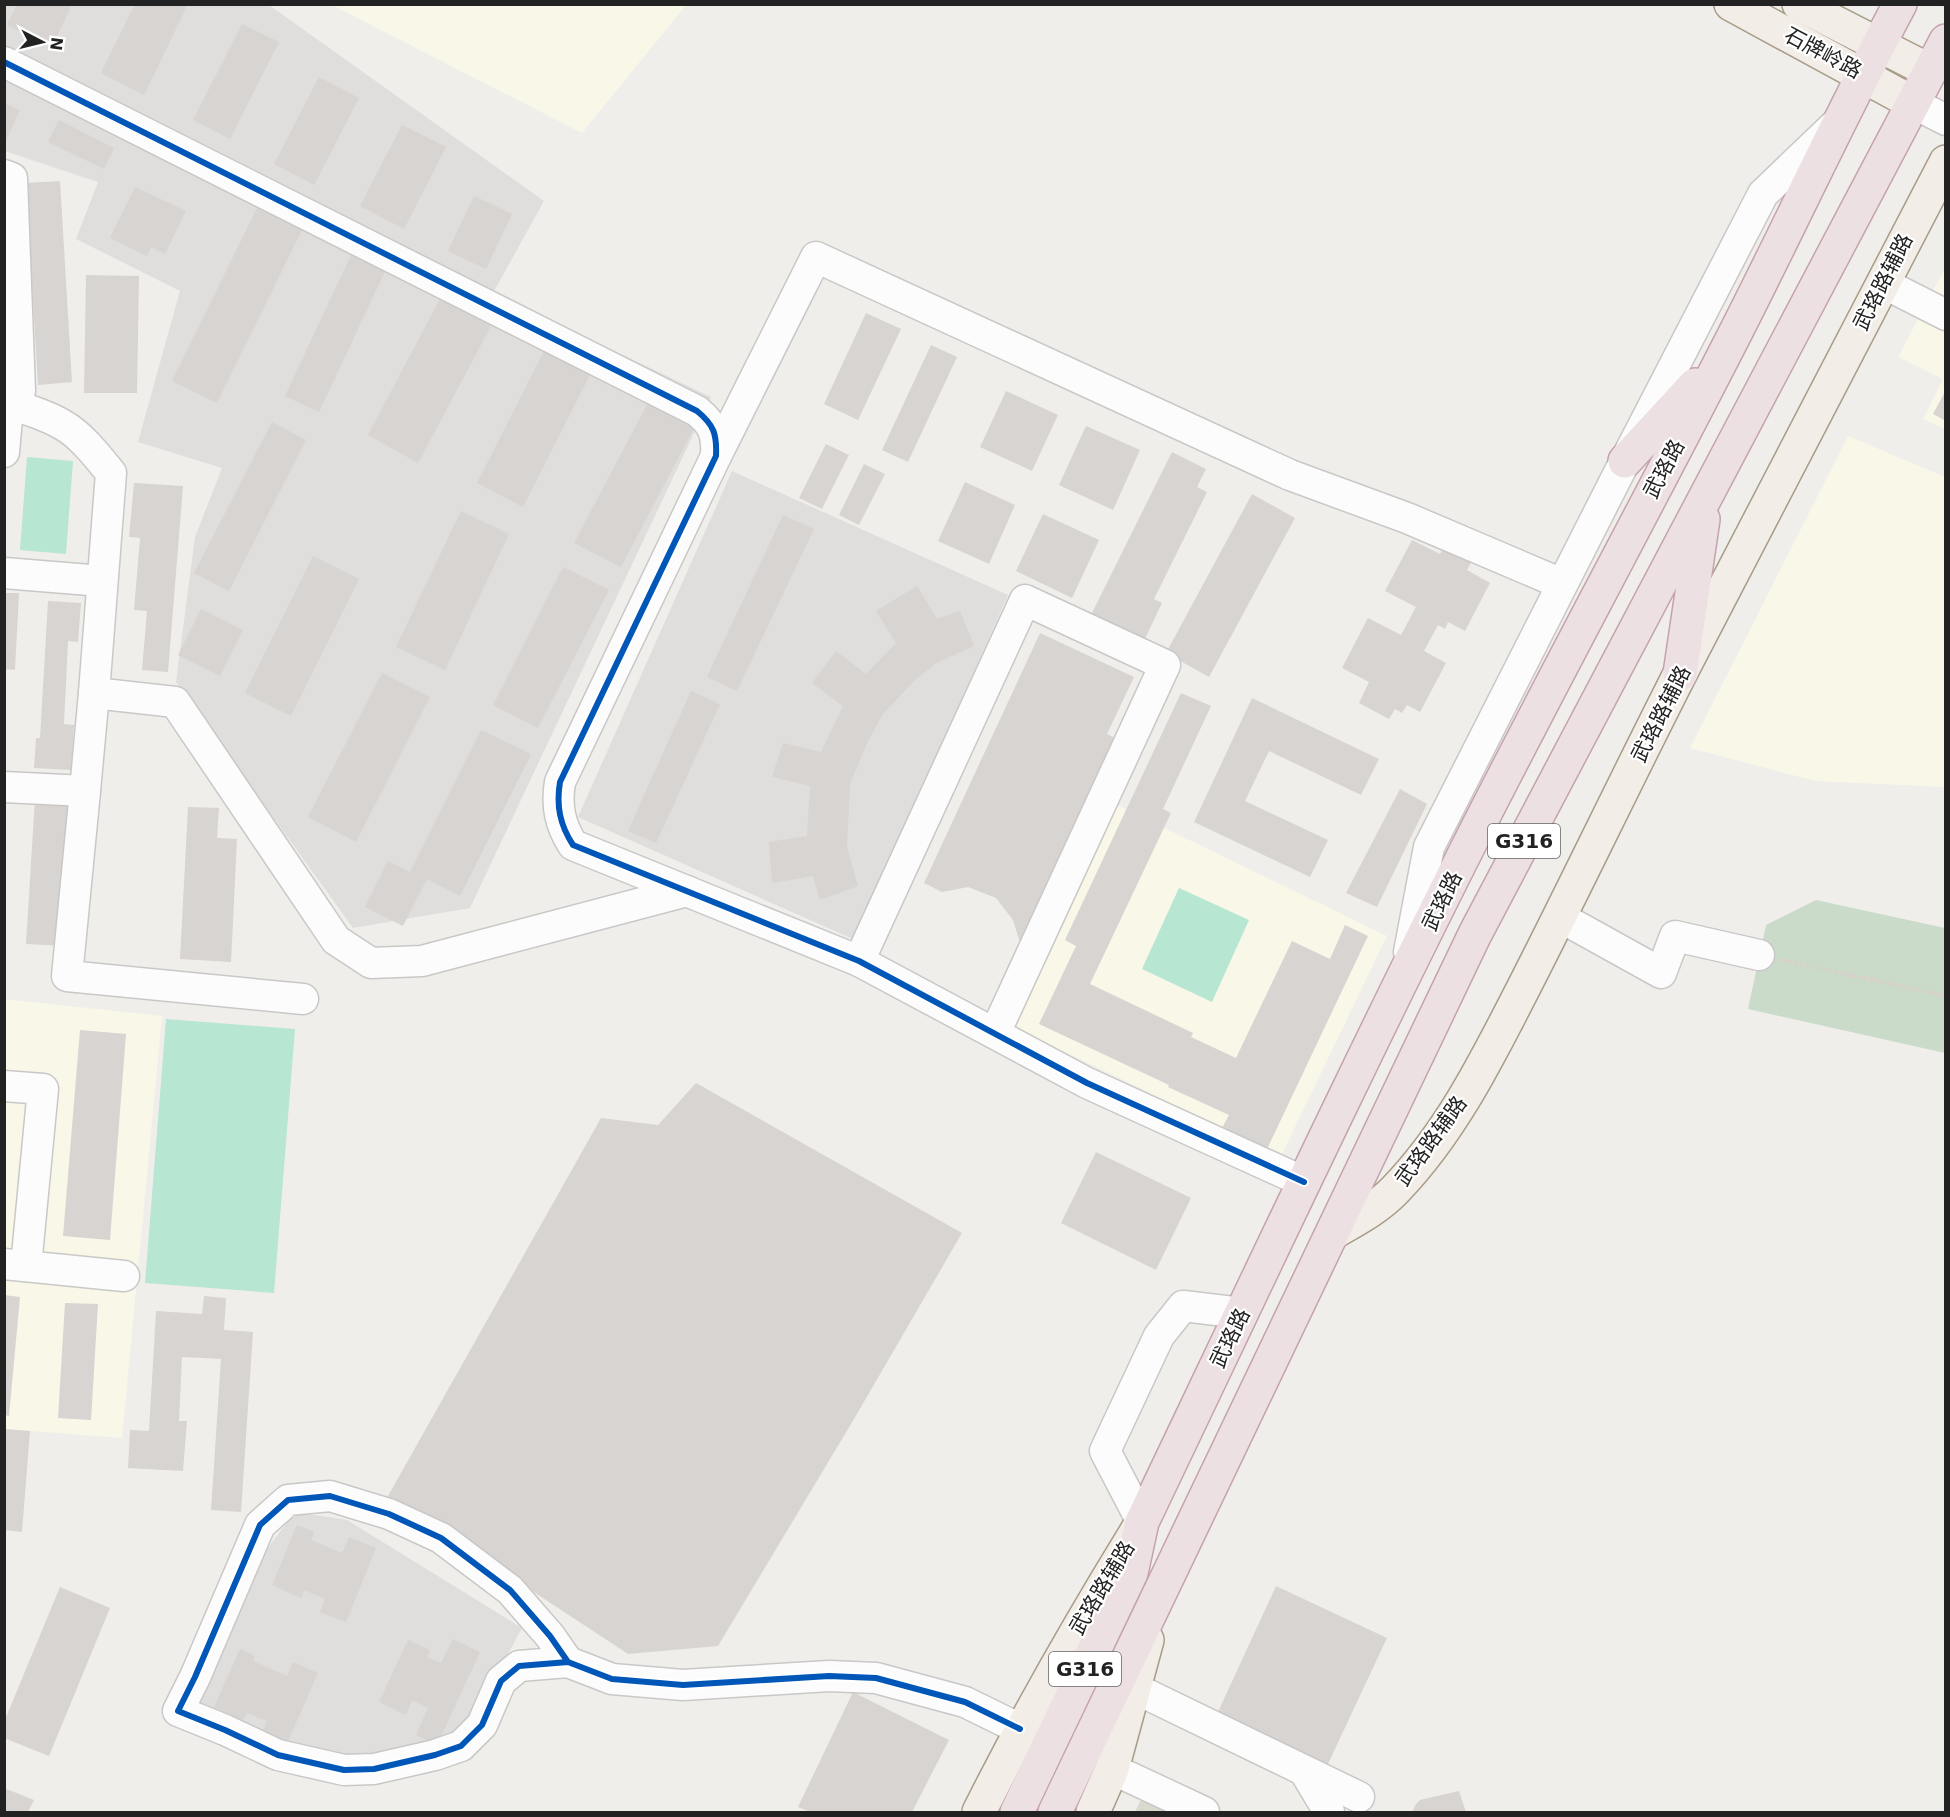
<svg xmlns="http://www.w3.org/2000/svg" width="1950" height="1817" font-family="'DejaVu Sans','Noto Sans SC',sans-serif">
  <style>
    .residential { fill: #dfdedc }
    .education { fill: #f8f7e8 }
    .construction { fill: #d9d9cd }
    .cemetery { fill: #cadbca }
    .pitch { fill: #b7e6d2 }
    .building { fill: #d7d4d2 }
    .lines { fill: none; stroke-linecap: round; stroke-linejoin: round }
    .minor-casing { stroke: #c9c8c7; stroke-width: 33 }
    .major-casing { stroke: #a79c86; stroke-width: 36 }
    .highway-casing { stroke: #c5a2ac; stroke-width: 36 }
    .path { stroke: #dccecd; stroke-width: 4; stroke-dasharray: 3 3; stroke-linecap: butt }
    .minor { stroke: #fdfcfc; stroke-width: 30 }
    .major { stroke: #f3ede7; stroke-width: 33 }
    .highway { stroke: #ece0e2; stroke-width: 33 }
    .cycleway-casing { stroke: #fff; stroke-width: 10 }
    .cycleway { stroke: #0057b8; stroke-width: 6 }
    .labels { text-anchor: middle; stroke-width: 4.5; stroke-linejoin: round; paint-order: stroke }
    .shield { fill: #fff; stroke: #646464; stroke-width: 1.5 }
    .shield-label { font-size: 20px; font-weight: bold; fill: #222 }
    .street-label { font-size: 21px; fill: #222; stroke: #fff }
  </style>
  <rect width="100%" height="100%" fill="#f0eeeb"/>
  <g class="residential">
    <polygon points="4,5 269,5 544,201 493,293 711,397 470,908 353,928 176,682 195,537 222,468 138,442 180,291 76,239 98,182 5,151"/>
    <polygon points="732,471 1008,595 855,940 578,817"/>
    <polygon points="295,1512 347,1520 522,1628 477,1711 447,1746 380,1759 311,1755 195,1706 258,1561"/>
  </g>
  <g class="education">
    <polygon points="332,5 686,5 582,133"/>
    <polygon points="1945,268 1945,429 1923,419 1943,379 1898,357"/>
    <polygon points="1848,436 1945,477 1945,787 1815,781 1690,748"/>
    <polygon points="1113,803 1387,936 1281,1156 1007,1024"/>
    <polygon points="4,999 162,1016 122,1438 5,1429"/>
  </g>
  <polygon class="construction" points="1141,1799 1169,1812 1135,1812"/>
  <polygon class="cemetery" points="1816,900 1945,928 1945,1053 1748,1009 1766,925"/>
  <g class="pitch">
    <polygon points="27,457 73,461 66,554 20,550"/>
    <polygon points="1179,888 1249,920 1212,1002 1142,969"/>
    <polygon points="166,1019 295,1029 274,1293 145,1283"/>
  </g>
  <g class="building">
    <polygon points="17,4 72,4 52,47 7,25"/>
    <polygon points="135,4 188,4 144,95 101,73"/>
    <polygon points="242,24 279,42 230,139 193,120"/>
    <polygon points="319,77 359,98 314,185 274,164"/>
    <polygon points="4,103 20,110 4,145"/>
    <polygon points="59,120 114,148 104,169 48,142"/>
    <polygon points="402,125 446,147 404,229 360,206"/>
    <polygon points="60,181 72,382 38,385 26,183"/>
    <polygon points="135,187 186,211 165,254 151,247 147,256 110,238"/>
    <polygon points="474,196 512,214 486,269 448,251"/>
    <polygon points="257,208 302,230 217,403 172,381"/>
    <polygon points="353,251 387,267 319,412 285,396"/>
    <polygon points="86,275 139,276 137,393 84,393"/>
    <polygon points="440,299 491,326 418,463 368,435"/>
    <polygon points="866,313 901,329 858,420 824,404"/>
    <polygon points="931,345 957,357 908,462 882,450"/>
    <polygon points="546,347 592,371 523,507 477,483"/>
    <polygon points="1946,390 1946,421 1933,414"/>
    <polygon points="1006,391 1058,415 1032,471 980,447"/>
    <polygon points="648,403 694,428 621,567 574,543"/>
    <polygon points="272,422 306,440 229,591 194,573"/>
    <polygon points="1086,426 1140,450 1113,510 1059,485"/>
    <polygon points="826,444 849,455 822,509 799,498"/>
    <polygon points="1172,452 1206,469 1197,487 1207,492 1154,599 1162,603 1142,645 1089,619"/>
    <polygon points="864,464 885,474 859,525 839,515"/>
    <polygon points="965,482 1015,505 989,564 938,541"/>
    <polygon points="134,483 183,486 168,672 142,670 147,611 134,610 140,538 129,537"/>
    <polygon points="1252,494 1295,518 1209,677 1166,653"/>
    <polygon points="461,511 509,534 445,670 396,647"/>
    <polygon points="1043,514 1099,540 1072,598 1016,571"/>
    <polygon points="783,515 814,529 737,691 707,677"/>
    <polygon points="1412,540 1440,554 1446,542 1474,557 1467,570 1490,583 1465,631 1448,622 1445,629 1438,625 1424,651 1446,663 1420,712 1407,705 1402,713 1395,709 1389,719 1359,703 1369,682 1342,668 1368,618 1401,635 1416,607 1385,591"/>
    <polygon points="313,556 359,579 291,716 245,693"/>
    <polygon points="563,567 609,590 538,728 493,705"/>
    <polygon points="917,586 937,619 960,611 974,646 936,663 913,682 883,714 867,743 850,784 847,847 858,886 820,900 813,876 772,883 769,842 807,836 810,786 772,777 783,743 821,752 843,706 812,683 836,651 866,674 896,643 876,611"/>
    <polygon points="4,593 19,593 15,670 4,669"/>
    <polygon points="48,601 81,603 78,642 68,641 64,724 74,725 71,770 34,768 36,738 40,738"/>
    <polygon points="201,609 243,630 220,676 178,655"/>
    <polygon points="1040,633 1134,677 1107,734 1124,742 1024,956 1013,920 996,898 968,887 942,892 924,883"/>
    <polygon points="382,673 430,697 356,842 308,817"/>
    <polygon points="691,691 720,704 656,843 628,831"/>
    <polygon points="1181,693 1211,706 1163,809 1171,813 1090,984 1193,1033 1191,1037 1236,1058 1292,941 1330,959 1345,925 1368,936 1267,1149 1222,1128 1229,1115 1168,1087 1169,1085 1039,1024 1076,946 1065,940"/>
    <polygon points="1252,698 1379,759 1361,795 1269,751 1245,801 1328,840 1310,877 1194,822"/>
    <polygon points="481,730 531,754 460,896 427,879 403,926 365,907 388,861 410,872"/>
    <polygon points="1400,789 1427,804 1377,907 1346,893"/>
    <polygon points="35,799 77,802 67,946 26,944"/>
    <polygon points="188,807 219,808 217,838 237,839 231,962 180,959"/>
    <polygon points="80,1030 126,1034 110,1240 63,1236"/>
    <polygon points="696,1083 962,1233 854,1419 718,1646 628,1654 388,1496 601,1118 658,1125"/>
    <polygon points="1096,1152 1191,1198 1156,1270 1061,1223"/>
    <polygon points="4,1295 20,1297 9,1416 4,1415"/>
    <polygon points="204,1296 226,1298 224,1330 253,1332 241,1512 211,1510 221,1359 182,1357 179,1421 187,1421 183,1471 128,1468 130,1430 149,1431 156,1311 202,1314"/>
    <polygon points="65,1303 98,1304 91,1420 58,1418"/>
    <polygon points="4,1429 30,1431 22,1532 4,1530"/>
    <polygon points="297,1525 314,1532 311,1540 342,1553 349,1537 376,1548 346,1622 320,1612 325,1599 304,1590 301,1598 272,1585"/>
    <polygon points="1276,1586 1387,1638 1327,1766 1217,1714"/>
    <polygon points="60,1587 110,1608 49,1756 4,1738 4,1722"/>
    <polygon points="453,1639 480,1652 437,1745 416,1735 428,1708 412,1700 406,1715 379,1702 408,1640 430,1650 427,1657 441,1663"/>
    <polygon points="240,1649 255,1656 253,1661 287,1676 293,1662 318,1673 288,1741 263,1730 267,1721 247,1713 243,1720 214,1707"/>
    <polygon points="853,1692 949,1740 912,1812 810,1812 798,1807"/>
    <polygon points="4,1788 34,1800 28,1812 4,1812"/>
    <polygon points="1459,1791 1466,1812 1412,1812 1416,1804 1420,1800"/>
  </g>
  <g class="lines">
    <g class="minor-casing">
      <g id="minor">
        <path d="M4,62L697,411C714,425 717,434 716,456L560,782C556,806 560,825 573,845L859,961L1087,1083L1304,1182"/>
        <polyline points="1913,103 1946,120"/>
        <polyline points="4,175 12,178 20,391 7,418 4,452"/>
        <polyline points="1883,283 1946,315"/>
        <path d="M4,403C22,407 48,416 63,425C81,435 98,457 111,473L94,693"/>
        <polyline points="716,456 816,257 1290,475 1407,518 1562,584"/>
        <polyline points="4,573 102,581"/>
        <polyline points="4,787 85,791 94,693 175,702 336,940 371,963 422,961 687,891"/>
        <polyline points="85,791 67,976 303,999"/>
        <polyline points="1560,917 1661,973 1675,936 1759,955"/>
        <polyline points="1409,952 1429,847 1625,461 1763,194 1834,126"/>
        <polyline points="859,961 1025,600 1165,665 995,1033"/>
        <polyline points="4,1086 43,1089 26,1266"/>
        <polyline points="4,1264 124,1276"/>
        <polyline points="1142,1522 1105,1451 1159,1336 1183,1306 1242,1313"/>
        <polyline points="568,1662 519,1666 501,1681 482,1725 461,1746 435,1755 374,1769 344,1770 278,1755 225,1730 178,1711 195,1677 260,1525 288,1500 330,1496 389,1514 441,1538 510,1590 550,1636 568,1662 612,1679 683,1685 829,1676 876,1678 965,1702 1020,1729"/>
        <polyline points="1134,1688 1359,1797"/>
        <polyline points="1112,1769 1204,1812"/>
        <polyline points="1305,1772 1329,1812"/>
      </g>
    </g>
    <g class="major-casing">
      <g id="major">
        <polyline points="1731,4 1913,103"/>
        <polyline points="1799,4 1930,71"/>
        <path d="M1334,1232C1355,1220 1378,1208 1395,1190C1452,1131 1488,1057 1525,985C1578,881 1628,776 1681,672C1768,502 1857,332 1946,162"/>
        <path d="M979,1812C1028,1714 1082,1620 1140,1526"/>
        <polyline points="1093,1812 1112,1769 1147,1640"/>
      </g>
    </g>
    <g class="highway-casing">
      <g id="highway">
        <polyline points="1625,461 1695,385"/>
        <polyline points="1680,674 1703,519"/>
        <path d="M1017,1812L1131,1573L1142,1522C1251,1294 1358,1065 1472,839C1554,677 1641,517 1724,355C1784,239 1838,120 1900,4"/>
        <polyline points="1055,1812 1475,934 1946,41"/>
      </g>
    </g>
    <g class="path">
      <polyline points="1941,4 1946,7"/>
      <polyline points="1782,960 1946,996"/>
    </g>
    <use href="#minor" class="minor"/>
    <use href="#major" class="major"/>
    <use href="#highway" class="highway"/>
    <g class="cycleway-casing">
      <g id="cycleway">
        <path d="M4,62L697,411C714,425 717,434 716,456L560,782C556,806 560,825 573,845L859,961L1087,1083L1304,1182"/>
        <polyline points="568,1662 519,1666 501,1681 482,1725 461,1746 435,1755 374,1769 344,1770 278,1755 225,1730 178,1711 195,1677 260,1525 288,1500 330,1496 389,1514 441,1538 510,1590 550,1636 568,1662 612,1679 683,1685 829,1676 876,1678 965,1702 1020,1729"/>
      </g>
    </g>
    <use href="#cycleway" class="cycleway"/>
  </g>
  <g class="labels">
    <g class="shield">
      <rect x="1488" y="824" width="72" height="34" rx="4.5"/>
      <rect x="1049" y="1652" width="72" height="34" rx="4.5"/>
    </g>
    <g class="shield-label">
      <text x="1524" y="848">G316</text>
      <text x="1085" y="1676">G316</text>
    </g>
    <g class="street-label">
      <text transform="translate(1823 53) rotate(28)" y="7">石牌岭路</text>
      <text transform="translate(1883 282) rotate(-63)" y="7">武珞路辅路</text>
      <text transform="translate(1664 469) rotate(-62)" y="7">武珞路</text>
      <text transform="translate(1661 714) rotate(-63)" y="7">武珞路辅路</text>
      <text transform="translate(1442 901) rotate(-64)" y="7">武珞路</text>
      <text transform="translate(1431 1141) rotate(-54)" y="7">武珞路辅路</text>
      <text transform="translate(1230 1338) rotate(-64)" y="7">武珞路</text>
      <text transform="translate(1102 1588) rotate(-59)" y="7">武珞路辅路</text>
    </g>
  </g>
  <rect width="1950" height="1817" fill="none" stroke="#222222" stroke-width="12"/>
  <g transform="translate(42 42) rotate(97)" stroke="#ffffff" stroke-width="4.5" paint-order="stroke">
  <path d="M0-4.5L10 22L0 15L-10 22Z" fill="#222222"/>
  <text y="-9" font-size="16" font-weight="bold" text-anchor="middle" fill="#222222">N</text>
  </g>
</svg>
